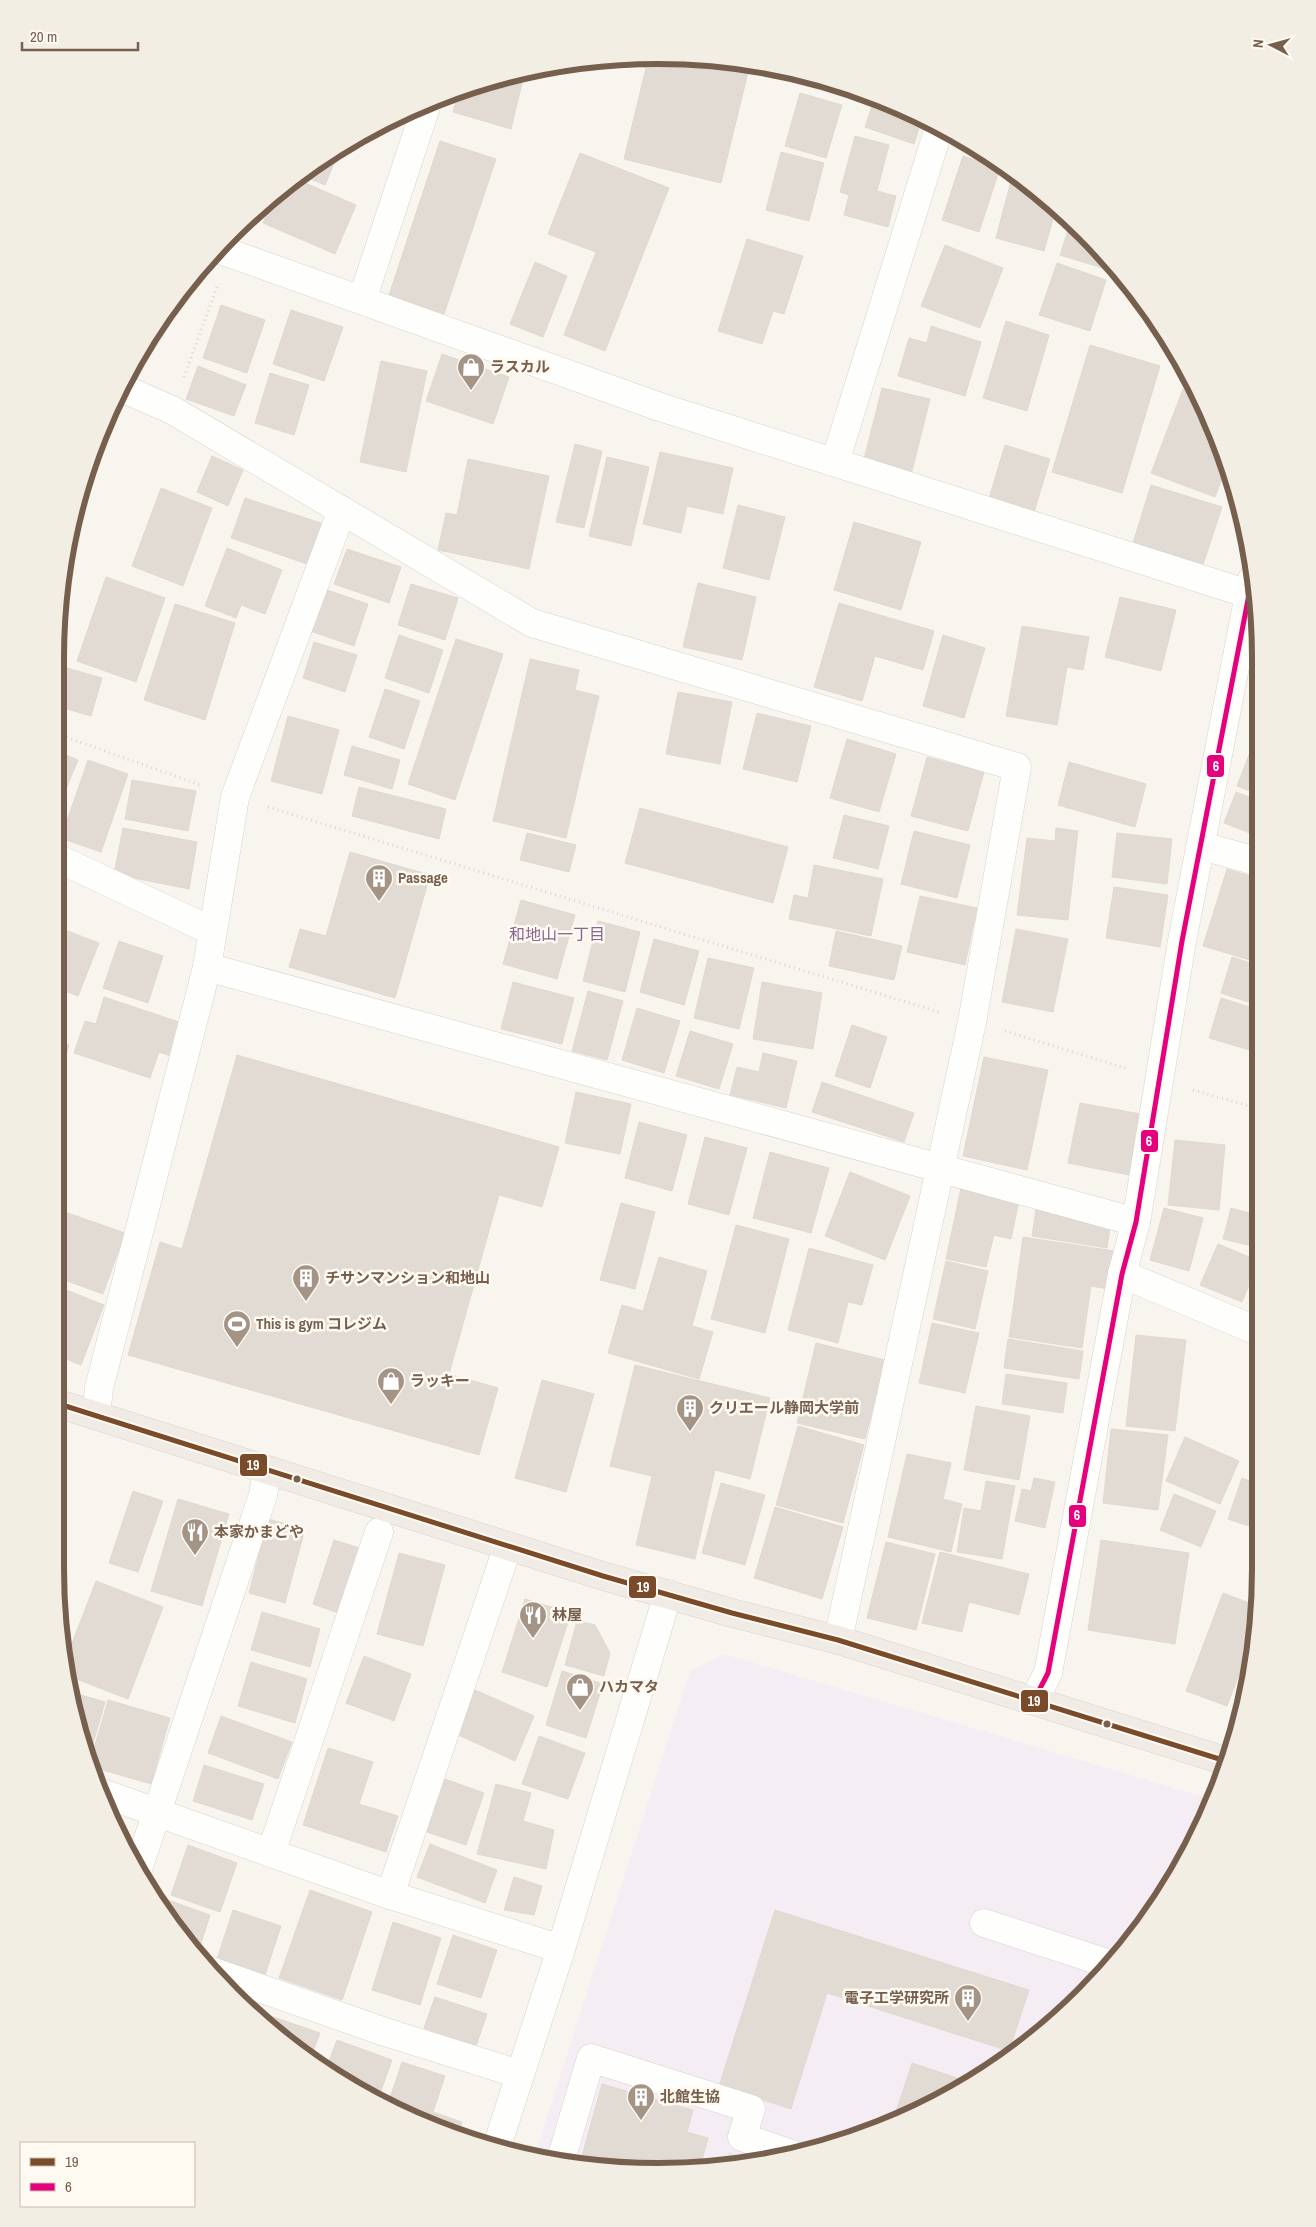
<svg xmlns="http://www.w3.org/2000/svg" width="1316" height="2227" font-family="'Archivo Narrow','Noto Sans JP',sans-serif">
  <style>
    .education { fill: #f5edf4 }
    .green { fill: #e4efda }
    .building { fill: #e2dbd3; stroke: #e1d9d0 }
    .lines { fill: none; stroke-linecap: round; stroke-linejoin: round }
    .minor-casing { stroke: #d7d2cc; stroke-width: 29 }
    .highway-casing { stroke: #d9d2cb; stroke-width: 29 }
    .path { stroke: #dad5d0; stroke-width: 3; stroke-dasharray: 1 4; stroke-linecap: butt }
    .minor { stroke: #fefefc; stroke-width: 28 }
    .highway { stroke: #f1ebe6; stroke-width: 28 }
    .bus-1-casing { stroke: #fefaf1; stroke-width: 9 }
    .bus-2-casing { stroke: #fefaf1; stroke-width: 9 }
    .bus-1 { stroke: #7a4b2a; stroke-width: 5 }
    .bus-2 { stroke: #e5007d; stroke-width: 5 }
    .bus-dot { fill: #775f4e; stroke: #fefaf1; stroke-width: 2 }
    .labels { text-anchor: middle; stroke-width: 5; stroke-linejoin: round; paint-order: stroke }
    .poi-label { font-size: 15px; font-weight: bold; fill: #775f4e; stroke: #fefaf1; text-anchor: start }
    .neighbourhood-label { font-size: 16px; fill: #866692; stroke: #fefaf1 }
    .rim { fill: none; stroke: #775f4e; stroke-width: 6 }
    .line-badge { stroke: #fefaf1; stroke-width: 2 }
    .badge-label { font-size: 14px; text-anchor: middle; font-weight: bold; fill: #fff }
  </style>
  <rect width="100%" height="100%" fill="#f8f5ee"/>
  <polygon class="education" points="724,1654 1211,1799 1160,1904 1111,1967 1025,2047 889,2126 776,2160 697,2171 580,2167 534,2158 690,1671"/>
  <polygon class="green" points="729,2152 761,2162 725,2167"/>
  <g class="building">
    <polygon points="658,55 750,64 721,183 624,159 646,68 630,64 631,58"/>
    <polygon points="525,71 511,129 453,112 459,91"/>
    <polygon points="800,93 842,105 826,158 785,146"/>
    <polygon points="875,97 888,101 922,119 914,144 865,127"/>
    <polygon points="855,136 889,145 877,191 896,196 888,227 844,215 849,195 840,192"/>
    <polygon points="440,141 496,159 444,314 389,295"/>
    <polygon points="341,147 325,185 301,175 323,157"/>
    <polygon points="781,152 824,163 809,221 766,210"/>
    <polygon points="580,153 669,188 605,351 564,335 596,252 548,234"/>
    <polygon points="963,156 1000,168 979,232 942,220"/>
    <polygon points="1013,173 1056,208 1044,251 996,238"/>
    <polygon points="296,179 356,205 335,254 263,223 274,197"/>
    <polygon points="1071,221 1085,232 1111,266 1109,270 1060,255"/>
    <polygon points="747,239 803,256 784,314 773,311 762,344 718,331"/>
    <polygon points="945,245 1003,268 980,328 921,306"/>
    <polygon points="535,262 567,276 543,337 510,324"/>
    <polygon points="1057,263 1106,280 1090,331 1039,315"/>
    <polygon points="221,305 265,320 247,373 203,358"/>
    <polygon points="291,310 343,327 324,381 273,364"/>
    <polygon points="165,313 158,329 154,327 156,323"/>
    <polygon points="1006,321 1049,335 1027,411 983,398"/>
    <polygon points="931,326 981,342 965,396 898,376 909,338 927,343"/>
    <polygon points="149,338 151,339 136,377 131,375"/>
    <polygon points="1090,345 1160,366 1122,493 1052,472"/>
    <polygon points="1178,353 1180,356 1187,372 1173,367"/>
    <polygon points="442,354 509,377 493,424 426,401"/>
    <polygon points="381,361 427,371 406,472 360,462"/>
    <polygon points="198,366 246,385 234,416 186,399"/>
    <polygon points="270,373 309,385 294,435 255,423"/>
    <polygon points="882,388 930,399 911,475 863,463"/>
    <polygon points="1183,389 1197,394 1228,462 1215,497 1151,473"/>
    <polygon points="575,444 602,451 584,528 556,522"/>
    <polygon points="1005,445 1050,459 1032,519 987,505"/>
    <polygon points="660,452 733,468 723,514 687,506 681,533 643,524"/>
    <polygon points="212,456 243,470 228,506 197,492"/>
    <polygon points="607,457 649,467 631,546 589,536"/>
    <polygon points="468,459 549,476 529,569 438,550 446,513 457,515"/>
    <polygon points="1151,485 1222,507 1202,568 1132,546"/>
    <polygon points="161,488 212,508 183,586 132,566"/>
    <polygon points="245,498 321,523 307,564 231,538"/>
    <polygon points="738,505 785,517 769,580 723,568"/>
    <polygon points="854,522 921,542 901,610 834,590"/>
    <polygon points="227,548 282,570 265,614 241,605 236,618 205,606"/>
    <polygon points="347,549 401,567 389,603 334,584"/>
    <polygon points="106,577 165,598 136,682 77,661"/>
    <polygon points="698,583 756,597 742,660 683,647"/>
    <polygon points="411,584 458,598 445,640 398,625"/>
    <polygon points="324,589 368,604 354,646 310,631"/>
    <polygon points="1120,597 1176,610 1161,671 1105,657"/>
    <polygon points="839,603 934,631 923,670 875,656 862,701 814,687"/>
    <polygon points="175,604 235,623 205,720 144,700"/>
    <polygon points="1022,626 1089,637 1083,670 1067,667 1057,725 1006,716"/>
    <polygon points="399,635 443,650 429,693 385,678"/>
    <polygon points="943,635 985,648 964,718 923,706"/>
    <polygon points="456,639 503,654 455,800 408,784"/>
    <polygon points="314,642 357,655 345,692 303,678"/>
    <polygon points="530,659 579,670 575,690 599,696 566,838 493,821"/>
    <polygon points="67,668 102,678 91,716 57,706"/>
    <polygon points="385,689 420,701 404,749 369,737"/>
    <polygon points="678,692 732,702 720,764 666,754"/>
    <polygon points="757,713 811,726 797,782 743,769"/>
    <polygon points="288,716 339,730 322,794 271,781"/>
    <polygon points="1260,726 1260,795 1237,786"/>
    <polygon points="847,739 896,754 879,812 830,798"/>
    <polygon points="352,746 400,760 392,789 344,775"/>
    <polygon points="57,751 78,760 57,811"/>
    <polygon points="927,757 984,772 968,831 911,816"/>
    <polygon points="88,760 128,774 101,852 61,838"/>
    <polygon points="1069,762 1146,784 1135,827 1058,805"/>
    <polygon points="132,780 196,791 188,831 125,819"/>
    <polygon points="359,787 446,809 439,839 352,816"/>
    <polygon points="1236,792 1260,801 1260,837 1224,823"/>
    <polygon points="640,808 788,847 773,903 625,863"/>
    <polygon points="844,815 889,826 878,869 833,858"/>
    <polygon points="123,828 197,842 189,889 114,874"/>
    <polygon points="1056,828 1078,831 1068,920 1017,915 1027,838 1055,841"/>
    <polygon points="914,831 970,845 957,898 901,884"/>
    <polygon points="527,833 576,845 569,872 520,860"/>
    <polygon points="1117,833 1172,839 1167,884 1112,877"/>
    <polygon points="350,852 430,875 395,998 289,967 300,929 326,936"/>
    <polygon points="814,865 883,879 871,936 789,919 794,895 808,898"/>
    <polygon points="1227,869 1260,879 1260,963 1203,946"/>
    <polygon points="1114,887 1168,895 1160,947 1106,938"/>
    <polygon points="920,896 977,908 965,965 907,952"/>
    <polygon points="521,900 575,915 557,979 503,964"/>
    <polygon points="598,921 640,932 625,992 583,981"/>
    <polygon points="57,927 99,943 78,996 58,988"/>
    <polygon points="1016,929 1068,939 1053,1012 1002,1002"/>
    <polygon points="836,931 902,946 894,980 829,966"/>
    <polygon points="654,939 699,951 684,1005 640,992"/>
    <polygon points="119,941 163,956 148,1003 103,988"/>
    <polygon points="1232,957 1260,966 1260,1006 1221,993"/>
    <polygon points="708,958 754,968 739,1029 694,1018"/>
    <polygon points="513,982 574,998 562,1044 501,1029"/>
    <polygon points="762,982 822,993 813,1049 753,1039"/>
    <polygon points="588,991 623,1001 607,1060 572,1051"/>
    <polygon points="104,997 191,1026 180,1059 159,1052 150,1078 74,1053 85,1021 96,1024"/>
    <polygon points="1221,998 1260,1010 1260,1053 1209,1038"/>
    <polygon points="637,1008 680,1021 664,1073 622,1060"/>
    <polygon points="852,1025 887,1037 870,1088 835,1076"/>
    <polygon points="690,1031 733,1044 719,1089 676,1076"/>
    <polygon points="58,1041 69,1045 58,1080"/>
    <polygon points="763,1053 797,1061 786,1108 730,1095 737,1067 759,1072"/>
    <polygon points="237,1055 559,1147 542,1207 499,1195 449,1374 498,1388 479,1455 128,1355 160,1242 182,1249"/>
    <polygon points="984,1057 1048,1070 1027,1170 963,1156"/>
    <polygon points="822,1082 914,1113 904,1142 812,1112"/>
    <polygon points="576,1092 631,1104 620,1154 565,1143"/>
    <polygon points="1080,1103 1141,1114 1129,1175 1068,1163"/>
    <polygon points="639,1122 687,1135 672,1191 625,1178"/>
    <polygon points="705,1137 747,1148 729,1215 688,1204"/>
    <polygon points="1175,1140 1225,1145 1219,1210 1168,1205"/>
    <polygon points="770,1152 829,1168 811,1233 753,1218"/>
    <polygon points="850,1172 910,1196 885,1260 825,1236"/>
    <polygon points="961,1188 1019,1201 1011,1239 994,1235 986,1267 946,1259"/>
    <polygon points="621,1203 655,1212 635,1289 600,1280"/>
    <polygon points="1164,1208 1203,1218 1189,1271 1150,1260"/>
    <polygon points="1231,1208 1260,1216 1260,1248 1223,1239"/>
    <polygon points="1036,1209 1111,1222 1107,1248 1032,1236"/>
    <polygon points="59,1210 125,1233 103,1294 59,1278"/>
    <polygon points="736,1225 789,1239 765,1333 711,1319"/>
    <polygon points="1023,1237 1114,1251 1108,1289 1091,1286 1082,1348 1009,1337"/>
    <polygon points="1218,1244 1259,1261 1242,1302 1200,1285"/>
    <polygon points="809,1248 873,1265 862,1305 848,1302 838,1343 788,1330"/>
    <polygon points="659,1257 707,1271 692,1326 713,1332 699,1379 608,1353 622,1305 643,1311"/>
    <polygon points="946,1261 988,1271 975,1329 933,1319"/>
    <polygon points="59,1287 104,1305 81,1365 59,1356"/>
    <polygon points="932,1323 979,1333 965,1393 919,1383"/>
    <polygon points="1136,1335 1186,1340 1175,1431 1126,1426"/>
    <polygon points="1008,1339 1083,1351 1079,1379 1004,1368"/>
    <polygon points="816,1343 885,1360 865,1439 797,1423"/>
    <polygon points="635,1365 770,1398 750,1479 715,1470 695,1559 636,1545 652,1476 610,1466"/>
    <polygon points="1006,1374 1067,1383 1063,1413 1002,1404"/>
    <polygon points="542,1380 594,1394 566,1492 515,1478"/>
    <polygon points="976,1406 1030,1416 1019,1480 964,1470"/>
    <polygon points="798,1426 864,1445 843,1523 776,1505"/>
    <polygon points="1111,1429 1168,1435 1158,1510 1103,1503"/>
    <polygon points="1185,1437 1239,1461 1220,1504 1166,1481"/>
    <polygon points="907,1454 951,1463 943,1499 962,1504 951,1552 888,1537"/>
    <polygon points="1034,1478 1055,1482 1045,1528 1015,1521 1022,1489 1031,1491"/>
    <polygon points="1242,1478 1260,1485 1258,1529 1228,1519"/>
    <polygon points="986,1481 1015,1486 1002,1559 957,1552 964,1508 981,1511"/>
    <polygon points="721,1483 765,1495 745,1565 702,1553"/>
    <polygon points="133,1491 163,1501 138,1572 109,1563"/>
    <polygon points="1174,1494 1216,1511 1201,1547 1160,1530"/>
    <polygon points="178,1499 229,1514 202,1606 151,1591"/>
    <polygon points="775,1507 843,1527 822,1599 754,1578"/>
    <polygon points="268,1519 305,1529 285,1603 249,1593"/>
    <polygon points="334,1540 363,1549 341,1614 313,1604"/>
    <polygon points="1101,1540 1189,1553 1175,1644 1088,1630"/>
    <polygon points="886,1542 935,1554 916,1630 867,1618"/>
    <polygon points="940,1552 1029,1574 1019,1615 969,1602 962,1632 922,1623"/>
    <polygon points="399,1553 445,1565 423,1646 377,1634"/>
    <polygon points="96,1581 163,1607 128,1699 66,1675 64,1664"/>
    <polygon points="1223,1593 1260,1607 1255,1632 1227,1706 1186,1691"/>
    <polygon points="525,1599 571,1613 547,1687 502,1672"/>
    <polygon points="262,1612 320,1629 310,1667 251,1650"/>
    <polygon points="577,1621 595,1625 610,1653 604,1676 565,1665"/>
    <polygon points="364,1656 411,1674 394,1721 346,1703"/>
    <polygon points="251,1662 307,1679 295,1723 238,1706"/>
    <polygon points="562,1671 603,1684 586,1738 546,1725"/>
    <polygon points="473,1689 534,1716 515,1761 454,1733"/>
    <polygon points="71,1692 105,1702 88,1761 86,1760"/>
    <polygon points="108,1700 170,1718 151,1784 89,1766"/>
    <polygon points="221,1716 292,1742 278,1779 208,1753"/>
    <polygon points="539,1736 585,1753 568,1799 522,1784"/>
    <polygon points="328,1748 373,1762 359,1804 398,1816 386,1852 303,1825"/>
    <polygon points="204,1765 264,1784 252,1820 193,1801"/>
    <polygon points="445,1779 484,1793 466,1845 427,1832"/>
    <polygon points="496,1784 531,1793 523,1821 554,1830 546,1869 477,1854"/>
    <polygon points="109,1815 121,1820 117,1835"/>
    <polygon points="430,1844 497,1870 485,1903 417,1877"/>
    <polygon points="188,1845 237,1863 220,1912 171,1895"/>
    <polygon points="514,1877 542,1886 534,1915 504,1910"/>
    <polygon points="310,1890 372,1912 342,2000 279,1978"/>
    <polygon points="165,1899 210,1915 197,1956 179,1936 162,1907"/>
    <polygon points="233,1910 281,1926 265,1975 217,1959"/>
    <polygon points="775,1910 1029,1990 1009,2051 827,1993 791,2109 719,2086"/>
    <polygon points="393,1922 441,1938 420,2005 372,1990"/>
    <polygon points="453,1935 497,1950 481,1998 437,1984"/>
    <polygon points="435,1997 487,2014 476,2046 424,2028"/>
    <polygon points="259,2012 320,2033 310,2060 258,2017"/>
    <polygon points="337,2040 392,2060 377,2102 325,2072"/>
    <polygon points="402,2062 445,2076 433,2112 462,2122 458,2135 387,2107"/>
    <polygon points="912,2063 966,2081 892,2124"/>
    <polygon points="602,2084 693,2110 687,2132 708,2138 699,2171 579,2167"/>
  </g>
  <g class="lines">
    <g class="minor-casing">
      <g id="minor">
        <polyline points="218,249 660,407 1255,596"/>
        <polyline points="362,300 426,107 420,105"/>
        <polyline points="124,389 172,410 532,623 1017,767 972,1022 838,1640"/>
        <polyline points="835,462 939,128"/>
        <polyline points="1202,846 1260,862"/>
        <polyline points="57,858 212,931"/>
        <polyline points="207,967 1136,1222"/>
        <polyline points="1122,1274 1260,1332"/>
        <polyline points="96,1415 99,1388 207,967 235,797 342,510"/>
        <polyline points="1034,1700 1048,1673 1122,1274 1136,1222 1182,941 1252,579"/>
        <polyline points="99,1792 390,1895 561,1949"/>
        <polyline points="271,1853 379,1532"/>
        <polyline points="138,1869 263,1495 267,1471"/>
        <polyline points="390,1895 508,1546"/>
        <polyline points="984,1923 1113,1965"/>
        <polyline points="211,1971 385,2032 519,2074"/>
        <polyline points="496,2149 561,1949 668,1594"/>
        <polyline points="560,2163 591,2058 751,2109 742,2137 794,2155"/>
      </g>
    </g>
    <g class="highway-casing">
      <polyline id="highway" points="59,1404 603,1576 732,1613 838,1640 1229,1762"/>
    </g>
    <g class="path">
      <polyline points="184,377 218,284"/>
      <polyline points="57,734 203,786"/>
      <polyline points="268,807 939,1012"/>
      <polyline points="1005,1031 1128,1069"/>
      <polyline points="1193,1090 1260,1109"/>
    </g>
    <use href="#minor" class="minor"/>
    <use href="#highway" class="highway"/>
    <g class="bus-1-casing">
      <polyline id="bus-1" points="59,1404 603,1576 732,1613 838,1640 1229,1762"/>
    </g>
    <g class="bus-2-casing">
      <polyline id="bus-2" points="1034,1700 1048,1673 1122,1274 1136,1222 1182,941 1252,579"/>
    </g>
    <use href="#bus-1" class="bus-1"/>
    <use href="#bus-2" class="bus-2"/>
  </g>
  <defs>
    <g id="shop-pin" transform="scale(1.4375)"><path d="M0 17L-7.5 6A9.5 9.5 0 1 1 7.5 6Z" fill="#a49486" stroke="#fefaf1"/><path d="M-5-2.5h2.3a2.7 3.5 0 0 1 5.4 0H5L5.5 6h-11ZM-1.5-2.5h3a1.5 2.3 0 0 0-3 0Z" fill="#fff"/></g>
    <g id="building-pin" transform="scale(1.4375)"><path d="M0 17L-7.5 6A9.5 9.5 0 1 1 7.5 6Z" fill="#a49486" stroke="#fefaf1"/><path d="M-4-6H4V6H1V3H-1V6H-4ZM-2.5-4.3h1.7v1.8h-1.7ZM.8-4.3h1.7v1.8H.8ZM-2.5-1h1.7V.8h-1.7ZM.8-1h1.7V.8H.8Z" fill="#fff"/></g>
    <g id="stadium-pin" transform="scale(1.4375)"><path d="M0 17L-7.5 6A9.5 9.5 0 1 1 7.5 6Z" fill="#a49486" stroke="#fefaf1"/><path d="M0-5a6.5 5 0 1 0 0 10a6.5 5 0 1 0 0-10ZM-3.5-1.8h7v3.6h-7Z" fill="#fff"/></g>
    <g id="restaurant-pin" transform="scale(1.4375)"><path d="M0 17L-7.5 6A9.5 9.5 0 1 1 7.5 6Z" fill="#a49486" stroke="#fefaf1"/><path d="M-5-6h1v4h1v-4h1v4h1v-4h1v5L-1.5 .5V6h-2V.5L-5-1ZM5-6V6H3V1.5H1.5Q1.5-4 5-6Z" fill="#fff"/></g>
  </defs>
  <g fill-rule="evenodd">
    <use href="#shop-pin" x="471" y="367"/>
    <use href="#building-pin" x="379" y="878"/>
    <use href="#building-pin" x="306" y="1278"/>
    <use href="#stadium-pin" x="237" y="1324"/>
    <use href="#shop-pin" x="391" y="1381"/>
    <use href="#building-pin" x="690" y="1408"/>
    <use href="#restaurant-pin" x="195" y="1532"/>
    <use href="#restaurant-pin" x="533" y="1615"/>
    <use href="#shop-pin" x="580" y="1687"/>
    <use href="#building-pin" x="968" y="1998"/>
    <use href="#building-pin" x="641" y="2097"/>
  </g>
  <g class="bus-dot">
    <circle cx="297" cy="1479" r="4.5"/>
    <circle cx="1107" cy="1724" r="4.5"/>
  </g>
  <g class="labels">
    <g class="poi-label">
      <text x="490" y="372">ラスカル</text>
      <text x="398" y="883">Passage</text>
      <text x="325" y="1283">チサンマンション和地山</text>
      <text x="256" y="1329">This is gym コレジム</text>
      <text x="410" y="1386">ラッキー</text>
      <text x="709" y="1413">クリエール静岡大学前</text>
      <text x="214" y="1537">本家かまどや</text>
      <text x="552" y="1620">林屋</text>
      <text x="599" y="1692">ハカマタ</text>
      <text x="949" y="2003" text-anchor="end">電子工学研究所</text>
      <text x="660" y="2102">北館生協</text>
    </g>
    <g class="neighbourhood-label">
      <text x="557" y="940">和地山一丁目</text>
    </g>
  </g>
  <path d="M0 0H1316V2227H0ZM658 64H658A594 594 0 0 1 1252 658V1569A594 594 0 0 1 658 2163H658A594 594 0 0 1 64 1569V658A594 594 0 0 1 658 64Z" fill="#f3eee4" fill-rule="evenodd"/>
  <path class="rim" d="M658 64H658A594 594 0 0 1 1252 658V1569A594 594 0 0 1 658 2163H658A594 594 0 0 1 64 1569V658A594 594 0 0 1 658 64Z"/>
  <g class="line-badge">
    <rect x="1206" y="754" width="19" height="24" rx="5" fill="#e5007d"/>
    <rect x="1140" y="1129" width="19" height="24" rx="5" fill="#e5007d"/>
    <rect x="239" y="1453" width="29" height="24" rx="5" fill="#7a4b2a"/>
    <rect x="1068" y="1504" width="19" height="24" rx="5" fill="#e5007d"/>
    <rect x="628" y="1575" width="29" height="24" rx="5" fill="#7a4b2a"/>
    <rect x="1020" y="1689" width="29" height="24" rx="5" fill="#7a4b2a"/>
  </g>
  <g class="badge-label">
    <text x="1216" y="771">6</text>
    <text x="1149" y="1146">6</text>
    <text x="253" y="1470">19</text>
    <text x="1077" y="1520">6</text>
    <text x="643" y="1592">19</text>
    <text x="1034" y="1706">19</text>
  </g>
  <rect x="20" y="2142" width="175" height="65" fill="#fefaf1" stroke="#c8bcb0"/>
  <rect x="30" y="2158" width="25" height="8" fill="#7a4b2a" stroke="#c8bcb0"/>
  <text x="65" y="2167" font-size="15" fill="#775f4e">19</text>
  <rect x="30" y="2183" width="25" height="8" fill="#e5007d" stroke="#c8bcb0"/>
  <text x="65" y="2192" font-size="15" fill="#775f4e">6</text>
  <g transform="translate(1271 45) rotate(276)" stroke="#fefaf1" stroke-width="4" paint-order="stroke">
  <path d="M0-4L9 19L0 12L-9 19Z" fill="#775f4e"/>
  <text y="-8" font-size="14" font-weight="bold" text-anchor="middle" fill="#775f4e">N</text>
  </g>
  <path d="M22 42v8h116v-8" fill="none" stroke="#775f4e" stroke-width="2.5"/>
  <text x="30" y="42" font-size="15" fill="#775f4e" stroke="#fefaf1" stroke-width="4" paint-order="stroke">20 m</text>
</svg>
